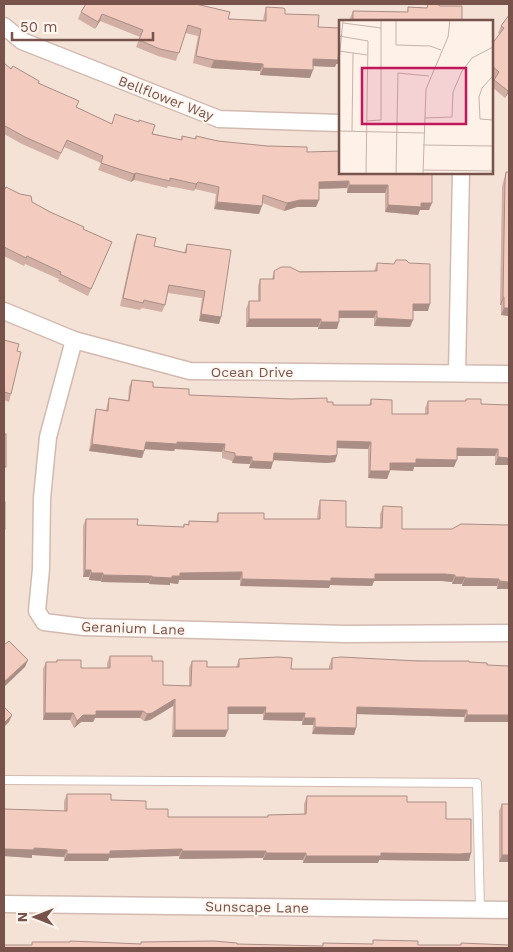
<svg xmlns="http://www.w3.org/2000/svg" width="513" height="952" font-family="'Work Sans',sans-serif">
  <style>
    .residential { fill: #f5e2d6; fill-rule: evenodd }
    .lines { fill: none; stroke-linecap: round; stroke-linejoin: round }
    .service-casing { stroke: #d2bab0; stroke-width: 10 }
    .minor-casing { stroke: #d2bab0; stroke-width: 19 }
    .service { stroke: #fff; stroke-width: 8 }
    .minor { stroke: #fff; stroke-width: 16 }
    .wall { fill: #d1afa4 }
    .shaded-wall { fill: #aa8e86 }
    .building { fill: #f3cbbf; stroke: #aa8e86 }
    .labels { text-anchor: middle; stroke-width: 4; stroke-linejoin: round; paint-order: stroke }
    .street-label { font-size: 14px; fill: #78534b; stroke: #fff6ef }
    .inset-road { fill: none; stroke: #c8b2a9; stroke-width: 1 }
    .view { fill: #c2185b; fill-opacity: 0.15; stroke: #c2185b; stroke-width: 2.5 }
    .inset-edge { fill: none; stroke: #78534b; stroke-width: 2.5 }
  </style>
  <rect width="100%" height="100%" fill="#fdf1e8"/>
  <path class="residential" d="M4,4H509V948H4ZM340,21H492V172H340Z"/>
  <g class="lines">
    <g class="service-casing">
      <polyline id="service" points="4,780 477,783 480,910"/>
    </g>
    <g class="minor-casing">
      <g id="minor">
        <polyline points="4,26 22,41 219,119 340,123"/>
        <polyline points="4,311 74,340 190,371 509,374"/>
        <polyline points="74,340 48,437 42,498 41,569 37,611 44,622 84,627 345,634 509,633"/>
        <polyline points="457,373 461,172"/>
        <polyline points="4,904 509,910"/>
      </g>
    </g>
    <use href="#service" class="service"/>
    <use href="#minor" class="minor"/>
  </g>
  <g class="wall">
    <polygon points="266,7 318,27 340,64 336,64 335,67 313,66 310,78 260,75 260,71 211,68 193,63 198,36 185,33 176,61 158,56 136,47 140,37 100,21 95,29 78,19 81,12 263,20 264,15"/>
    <polygon points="408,7 462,21 350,21 350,18 353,11 407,12"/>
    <polygon points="509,15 509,92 505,98 492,87 492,84 495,78 492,76 492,44 500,34 498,33 501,26"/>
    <polygon points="4,63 11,69 38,83 79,101 76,107 112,124 181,140 182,136 195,139 196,136 218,141 307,152 432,172 429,210 420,210 418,215 385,212 385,193 347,193 347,188 319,189 319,200 316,207 297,207 284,211 262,203 259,214 214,209 216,194 195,189 194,191 168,186 167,188 134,180 131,182 98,170 101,163 64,147 58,160 22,144 4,134"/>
    <polygon points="506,172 509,316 501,315 501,305 500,305 502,187 504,179"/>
    <polygon points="4,189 32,202 83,229 109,249 88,296 58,281 59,279 25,264 24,266 4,256"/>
    <polygon points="137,234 154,246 184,253 187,244 221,317 219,324 199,321 202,298 168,293 165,305 162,312 142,308 140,310 120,306 134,242"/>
    <polygon points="377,263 428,311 413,311 413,320 410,327 374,326 374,318 339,318 337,329 318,329 318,327 246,327 246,309 249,301 258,301 258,286 260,279 272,279 274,271 374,271"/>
    <polygon points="4,340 17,351 11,394 9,402 4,400"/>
    <polygon points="132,380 153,387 189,395 327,402 333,405 369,405 371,399 392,414 425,414 425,408 428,401 465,401 466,399 481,404 509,465 495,465 495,456 457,456 454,467 414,467 413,471 390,470 387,479 368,478 368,449 337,448 337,455 335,462 327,463 273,460 271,469 249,468 250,464 232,463 232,461 222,458 222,452 175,449 174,451 145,449 142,458 89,451 94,417 96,409 106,410 107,405 109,398 128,400 129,387"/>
    <polygon points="320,500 346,527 380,528 380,514 383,506 402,529 452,529 509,589 497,589 497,586 462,586 462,584 452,584 452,582 442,581 374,581 372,586 330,585 329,588 240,586 240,580 179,580 178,584 170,583 170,585 149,584 149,583 101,582 101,581 89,580 89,577 83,577 83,526 86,519 137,525 183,527 184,524 188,525 189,521 216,522 218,513 264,519 317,519 318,508"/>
    <polygon points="110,656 152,661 163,685 189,686 189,668 192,661 207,667 236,667 239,659 291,669 329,669 329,666 332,658 469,662 487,665 509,722 464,722 464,717 356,714 356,728 354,735 312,734 313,725 302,725 302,721 263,720 263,714 228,714 228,730 225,737 172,737 173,706 150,720 144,721 140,718 95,718 93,722 81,722 74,728 70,720 43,720 43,669 46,662 56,662 57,660 81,668 107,668 107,663"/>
    <polygon points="67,794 111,800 146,809 168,817 267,817 268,815 304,814 304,804 307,796 407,802 446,819 469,861 458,861 379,860 378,863 303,863 303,860 263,860 263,858 179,859 179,856 109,858 108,861 64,861 64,857 32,855 32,858 4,856 64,811 64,801"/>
    <polygon points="502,804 509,804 509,862 499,862 499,811"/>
  </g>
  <g class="shaded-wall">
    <polygon points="102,14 100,21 95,29 98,22"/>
    <polygon points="338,57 340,57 340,64 336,64 335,67 311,66 313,59"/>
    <polygon points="214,60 263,64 260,71 211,68"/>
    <polygon points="263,68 313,70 310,78 260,75"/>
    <polygon points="509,89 509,92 505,98 508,91"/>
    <polygon points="136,173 134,180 131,182 134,174"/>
    <polygon points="349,181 347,188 316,189 319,182"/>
    <polygon points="198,182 195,189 194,191 196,184"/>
    <polygon points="349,185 388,185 385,193 347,193"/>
    <polygon points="300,200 319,200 316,207 297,207 284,211 287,203"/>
    <polygon points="217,202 262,206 259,214 214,209"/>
    <polygon points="421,203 432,203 429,210 420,210 418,215 385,212 388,205"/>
    <polygon points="503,297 504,297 501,305 500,305"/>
    <polygon points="413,304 430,304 428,311 411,311"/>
    <polygon points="504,308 509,308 509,316 501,315"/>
    <polygon points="339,311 377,311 374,318 337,318"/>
    <polygon points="201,314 221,317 219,324 199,321"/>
    <polygon points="377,318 413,320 410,327 374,326"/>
    <polygon points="249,319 321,319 318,327 246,327"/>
    <polygon points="321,322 339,322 337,329 318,329"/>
    <polygon points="337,441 371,442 368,449 335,448"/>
    <polygon points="146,442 177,442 225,444 222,452 175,449 174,451 143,449"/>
    <polygon points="92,444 144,451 142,458 89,451"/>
    <polygon points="457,448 498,449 495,456 454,456"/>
    <polygon points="274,453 337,455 335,462 327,463 271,460"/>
    <polygon points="235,456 252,457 250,464 232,463"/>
    <polygon points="498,457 509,458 509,465 495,465"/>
    <polygon points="416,459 457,460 454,467 414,467 413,471 388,470 390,463"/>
    <polygon points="252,461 273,462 271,469 249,468"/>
    <polygon points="370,471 390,471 387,479 368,478"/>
    <polygon points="85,570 91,570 89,577 83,577"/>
    <polygon points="242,572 240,580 179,580 178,584 170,583 170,585 149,584 152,577 180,573"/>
    <polygon points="91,573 103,573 101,581 89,580"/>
    <polygon points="375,574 445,574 455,575 452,582 442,581 374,581 372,586 330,585 329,588 240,586 242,579"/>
    <polygon points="103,575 152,576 149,583 101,582"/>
    <polygon points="455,577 465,577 462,584 452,584"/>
    <polygon points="465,578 499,579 497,586 462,586"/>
    <polygon points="499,581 509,582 509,589 497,589"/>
    <polygon points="28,660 25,667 4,687 4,682"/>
    <polygon points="175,699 173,706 150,720 144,721 147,714"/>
    <polygon points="228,707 266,707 263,714 225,714"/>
    <polygon points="357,707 467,710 464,717 354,714"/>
    <polygon points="96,711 143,711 140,718 95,718 93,722 81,722 74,728 77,721 83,715"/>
    <polygon points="45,713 73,713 70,720 43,720"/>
    <polygon points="265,713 305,713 302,721 263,720"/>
    <polygon points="12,715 9,722 4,727 4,723"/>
    <polygon points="467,715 509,715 509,722 464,722"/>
    <polygon points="304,718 315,718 313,725 302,725"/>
    <polygon points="315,727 356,728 354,735 312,734"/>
    <polygon points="175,730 228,730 225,737 172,737"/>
    <polygon points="34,848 67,850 64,857 32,855 32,858 4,856 4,849"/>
    <polygon points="182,849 179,856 109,858 108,861 64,861 67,854 110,851"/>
    <polygon points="182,851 266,851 263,858 179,859"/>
    <polygon points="266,853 306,853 303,860 263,860"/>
    <polygon points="381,853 471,853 469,861 458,861 379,860 378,863 303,863 306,856"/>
    <polygon points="502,855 509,855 509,862 499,862"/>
  </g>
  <g class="building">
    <polygon points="86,4 196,4 230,12 228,19 266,21 266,7 283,8 285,9 285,14 319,15 318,27 340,28 340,57 338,57 338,60 313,59 313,70 263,68 263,64 214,60 196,56 201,29 188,25 179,53 160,49 139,40 143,30 102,14 98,22 81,12"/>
    <polygon points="428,4 437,4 440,6 462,6 462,21 353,21 353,11 408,12 408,7 427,8"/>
    <polygon points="509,15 509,89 508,91 494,80 499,72 492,66 492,44 504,28 501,26"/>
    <polygon points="4,63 11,69 13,66 39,81 38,83 79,101 76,107 112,124 115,114 139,122 139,120 155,125 152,134 182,140 182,136 196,139 196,136 218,141 267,146 307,147 307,152 340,151 340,172 432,172 432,203 421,203 421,207 388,205 388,185 349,185 349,181 319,182 319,200 300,200 287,203 263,195 262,206 217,202 219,187 198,182 196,184 170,178 170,181 136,173 134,174 101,163 103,156 67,140 61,153 25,137 5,126 4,127"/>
    <polygon points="506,172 509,172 509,308 504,308 504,297 503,297 505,180"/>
    <polygon points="6,187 20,194 31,196 32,202 50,212 84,227 83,229 112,242 91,289 60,274 61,272 27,256 26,258 4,247 4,189 5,189"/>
    <polygon points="137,234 156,238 154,246 186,253 187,244 231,250 221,317 201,314 205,291 169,285 165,305 144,300 143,303 123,298"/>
    <polygon points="396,260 406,260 409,263 430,264 430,304 413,304 413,320 377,318 377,311 339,311 339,322 321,322 321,319 249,319 249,301 260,301 260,279 274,279 274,271 281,267 290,267 300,272 377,271 377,263 394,264"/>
    <polygon points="4,340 19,344 17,351 21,352 11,394 4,392"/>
    <polygon points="132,380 153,382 153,387 189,389 189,395 291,399 327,398 327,402 333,402 333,405 371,405 371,399 392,400 392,414 428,414 428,401 466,401 466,399 481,399 481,404 509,405 509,458 498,457 498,449 457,448 457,460 416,459 416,463 390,463 390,471 370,471 371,442 337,441 337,455 330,456 274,453 273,462 252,461 252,457 235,456 235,453 224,451 225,444 177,442 177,444 146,442 144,451 92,444 96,409 108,411 109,398 129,401"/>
    <rect x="4" y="434" width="2" height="33"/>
    <polygon points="320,500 346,501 346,527 382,528 383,506 402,507 402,529 452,529 461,524 509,525 509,582 499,581 499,579 465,578 465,577 455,577 455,575 445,574 375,574 375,579 331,578 331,581 242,579 242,572 180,573 180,576 172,576 172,578 152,577 152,576 103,575 103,573 91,573 91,570 85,570 86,519 138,519 137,525 184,527 184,524 189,525 189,521 218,522 218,513 264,513 264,519 320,519"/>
    <rect x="4" y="502" width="1" height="27"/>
    <polygon points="9,641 28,660 4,682 4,645"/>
    <polygon points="110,656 152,656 152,661 163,661 163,685 191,686 192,661 207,661 207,667 239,667 239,659 278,657 292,658 291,669 332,669 332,658 341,657 418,661 469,661 469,662 487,663 487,665 509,666 509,715 467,715 467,710 357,707 356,728 315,727 315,718 304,718 305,713 265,713 266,707 228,707 228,730 175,730 175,699 152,713 147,714 143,711 96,711 96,715 83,715 77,721 73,713 45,713 46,662 57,662 57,660 81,660 81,668 110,668"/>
    <polygon points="4,707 12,715 4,723"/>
    <polygon points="67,794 111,794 111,800 146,801 146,809 168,809 168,817 268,817 268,815 306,814 307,796 407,796 407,802 446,802 446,819 471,819 471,853 460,854 381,853 381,856 306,856 306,853 266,853 266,851 182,851 182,849 110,851 110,854 67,854 67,850 34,848 34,850 4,849 4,809 67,811"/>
    <rect x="502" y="804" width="7" height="51"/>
    <polygon points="373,940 418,941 418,945 461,945 461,943 509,945 509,948 4,948 4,945 32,945 32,942 70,942 70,941 141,944 141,942 214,941 237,943 237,944 323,946 323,943 373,944"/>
  </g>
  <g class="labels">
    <g class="street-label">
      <text transform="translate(166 98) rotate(21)" y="5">Bellflower Way</text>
      <text x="252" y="377">Ocean Drive</text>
      <text transform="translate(133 628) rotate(2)" y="5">Geranium Lane</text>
      <text transform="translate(257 907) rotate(1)" y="5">Sunscape Lane</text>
    </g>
  </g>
  <g transform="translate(339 20)">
    <rect width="154" height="154" fill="#fdf1e8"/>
    <path class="inset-road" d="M57,0V25L91,26L102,30M4,3L42,8M0,16L29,21L27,153M0,31L28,35M0,41L4,0M154,56L143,68L140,77L141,99L154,100M86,98L113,97L114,72L123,51L133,38L154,27M28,101L42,100V0M0,111L86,113M13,111L14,33M0,122V147M84,125L154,126M84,150L154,151M57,153L59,53L90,56M84,153L87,69L109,17L111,0"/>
    <path class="view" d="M23,48H127V104H23Z"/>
    <rect width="154" height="154" class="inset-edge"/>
  </g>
  <rect width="513" height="952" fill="none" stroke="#78534b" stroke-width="10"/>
  <g transform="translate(35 917) rotate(270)" stroke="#fff6ef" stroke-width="4" paint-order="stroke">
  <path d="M0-4L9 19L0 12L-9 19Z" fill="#78534b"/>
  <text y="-8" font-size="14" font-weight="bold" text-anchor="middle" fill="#78534b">N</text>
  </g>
  <path d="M12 32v8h141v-8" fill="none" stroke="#78534b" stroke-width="2.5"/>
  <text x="20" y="32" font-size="15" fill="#78534b" stroke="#fff6ef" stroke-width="4" paint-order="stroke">50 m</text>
</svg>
